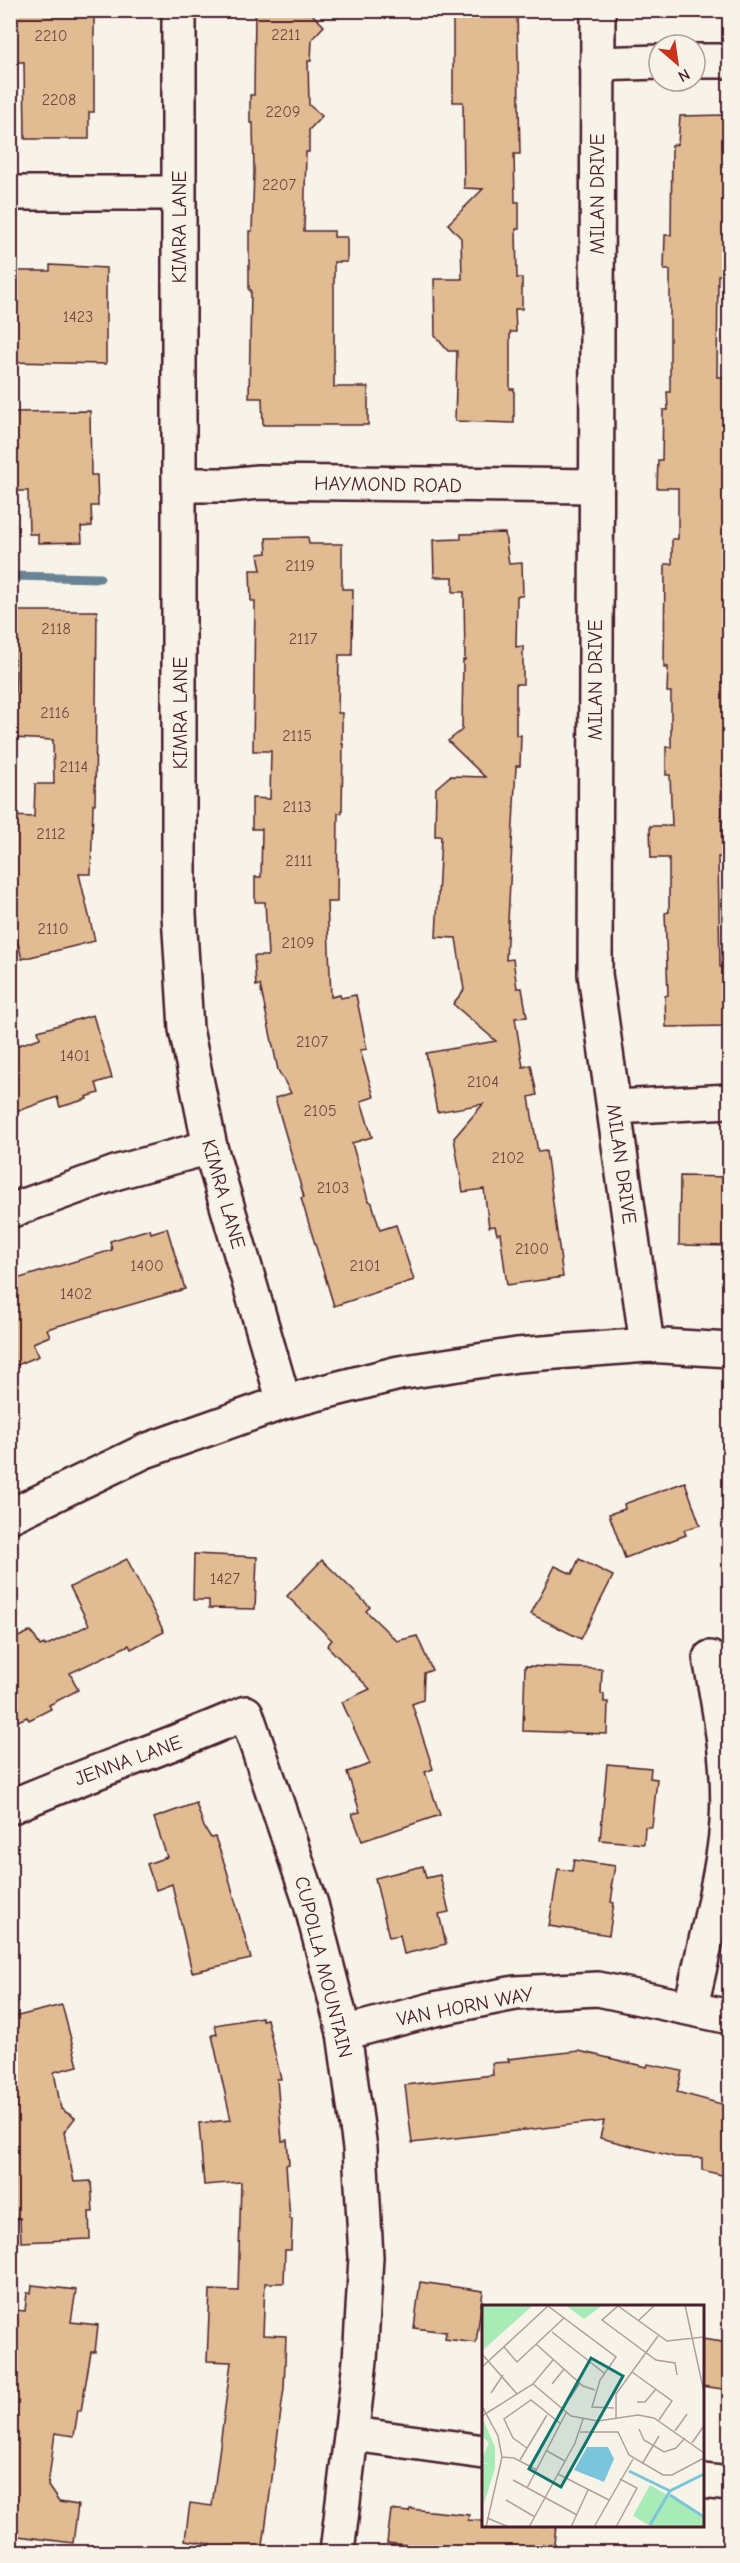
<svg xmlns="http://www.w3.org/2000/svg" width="740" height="2563" font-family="'Comic Neue',sans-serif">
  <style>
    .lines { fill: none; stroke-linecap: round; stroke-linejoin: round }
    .stream { stroke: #678395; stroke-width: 9 }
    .building { fill: #e1bc92; stroke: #4a1f2b; stroke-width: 1.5 }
    .minor-casing { stroke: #4a1f2b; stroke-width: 38 }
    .minor { stroke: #f7f3e8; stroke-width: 33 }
    .labels { text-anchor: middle; stroke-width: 6; stroke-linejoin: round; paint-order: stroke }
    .number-label { font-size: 16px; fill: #704645 }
    .street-label { font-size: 20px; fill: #4a1f2b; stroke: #f7f3e8 }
    .inset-river { fill: none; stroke: #7bc5db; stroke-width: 3 }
    .inset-road { fill: none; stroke: #b29e9c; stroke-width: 1.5 }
    .view { fill: #0f766e; fill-opacity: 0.15; stroke: #0f766e; stroke-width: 3 }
    .inset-edge { fill: none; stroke: #4a1f2b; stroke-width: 3 }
  </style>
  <rect width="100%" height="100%" fill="#f7f3e8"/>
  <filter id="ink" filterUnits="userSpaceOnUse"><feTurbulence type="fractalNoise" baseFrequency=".0167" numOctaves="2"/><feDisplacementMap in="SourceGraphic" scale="12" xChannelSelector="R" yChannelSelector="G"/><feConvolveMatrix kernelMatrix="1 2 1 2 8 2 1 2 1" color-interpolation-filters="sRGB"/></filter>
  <g filter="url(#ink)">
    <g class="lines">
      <polyline class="stream" points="10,576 100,578"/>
    </g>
    <g class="building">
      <polygon points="10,10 94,10 94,112 89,112 89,139 25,139 24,62 10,62"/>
      <polygon points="255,10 308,10 324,26 312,39 311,61 308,61 309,105 322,116 309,130 309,152 306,152 304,231 334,231 334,237 347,237 347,262 334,262 334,387 368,387 368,425 263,425 262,398 249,398 251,290 249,290 249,231 252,231 254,172 253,123 250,123 250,95 254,95"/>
      <polygon points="453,10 517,10 520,154 514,154 515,202 519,202 519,229 516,229 517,278 522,278 522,309 515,309 516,332 510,332 510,389 514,389 514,423 455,421 457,351 448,351 435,336 434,279 462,279 461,238 448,224 483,189 464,188 463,102 453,102"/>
      <polygon points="727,115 729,275 718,275 717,377 729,377 729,776 721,776 722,857 718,857 720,967 729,967 729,1026 666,1027 665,996 668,995 665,913 669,912 669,858 651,858 650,826 672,826 670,775 666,775 666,747 671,747 671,692 667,692 668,667 664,668 665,564 672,564 672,539 678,539 678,488 657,488 658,460 662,460 663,410 668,410 667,392 670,392 670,270 664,270 665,235 671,235 672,145 678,144 680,116"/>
      <polygon points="50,265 106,268 106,364 10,362 10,271 50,271"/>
      <polygon points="90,411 91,475 97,475 98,506 91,506 92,526 81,527 82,542 38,543 38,534 29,534 28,491 13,491 13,470 10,470 10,412"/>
      <polygon points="505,533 509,564 522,563 523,596 517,596 516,647 523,646 523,684 516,684 516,735 521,735 520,766 516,766 506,960 513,959 517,988 522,988 527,1017 515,1018 523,1067 531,1065 537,1095 529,1097 538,1152 546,1151 563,1277 507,1285 500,1233 497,1234 495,1226 489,1227 484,1189 463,1192 454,1138 483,1104 437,1112 426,1053 496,1041 453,1004 464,990 456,938 436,937 441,836 435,836 436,788 450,776 485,777 448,741 462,730 463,660 465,660 464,592 453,592 453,577 434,577 433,540 461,539 461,534"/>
      <polygon points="308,537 309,544 342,544 342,589 353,589 352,655 339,655 338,713 342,713 342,744 343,744 342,813 338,813 337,902 327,902 331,997 340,995 341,998 356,995 367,1049 360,1050 374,1097 361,1101 372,1137 352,1143 368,1200 372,1203 380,1230 396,1225 414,1280 334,1306 301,1198 304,1197 275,1098 291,1093 278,1070 260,985 256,986 254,956 268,956 265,902 255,902 255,877 261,877 262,829 252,829 252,798 270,799 271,751 253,751 255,601 251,601 250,570 261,570 258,554 267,553 266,538"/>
      <polygon points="14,611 97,611 95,804 93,804 91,874 79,874 95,941 22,959 10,911 11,816 34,817 35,784 54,784 53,740 13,738 16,671 14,671"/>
      <polygon points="93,1015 112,1078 96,1083 99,1093 86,1097 87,1099 60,1107 57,1097 10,1114 10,1048 40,1038 38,1031"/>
      <polygon points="680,1176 729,1177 729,1246 679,1245"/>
      <polygon points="167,1228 185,1289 47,1329 50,1336 33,1343 39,1356 10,1368 10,1281 112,1250 110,1241 150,1229 151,1233"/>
      <polygon points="685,1482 700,1525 684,1530 686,1535 625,1558 609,1514 625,1509 624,1504"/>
      <polygon points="194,1554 257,1557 255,1609 209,1608 209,1600 193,1600"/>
      <polygon points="127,1559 164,1632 131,1649 129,1645 70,1673 78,1690 49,1705 51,1709 29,1720 27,1717 18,1721 10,1706 10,1641 31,1631 40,1646 44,1644 45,1646 89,1625 70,1587"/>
      <polygon points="579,1559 613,1576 581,1639 531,1614 555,1566 572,1574"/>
      <polygon points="322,1560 370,1607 366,1611 397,1641 417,1636 432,1670 424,1673 423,1700 412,1704 433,1769 425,1772 440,1815 362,1841 352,1814 360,1812 347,1772 370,1764 342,1702 370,1689 327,1646 332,1640 287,1596"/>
      <polygon points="525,1666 602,1669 601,1694 604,1694 604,1702 608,1702 607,1734 523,1731"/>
      <polygon points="607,1764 651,1768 650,1778 657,1779 652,1827 645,1827 644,1844 600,1840"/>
      <polygon points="196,1803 204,1827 211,1838 215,1837 227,1871 251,1959 192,1972 172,1884 156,1890 147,1864 167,1857 154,1818"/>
      <polygon points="574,1860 615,1866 611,1888 613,1888 611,1902 614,1903 609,1935 549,1926 558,1869 572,1871"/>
      <polygon points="423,1866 426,1878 440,1875 449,1912 439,1914 446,1944 404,1954 400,1935 389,1937 375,1878"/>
      <polygon points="62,2005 78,2066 54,2072 61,2109 75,2118 64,2132 74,2182 91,2181 93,2212 89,2212 90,2239 21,2242 20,2218 14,2219 10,2153 10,2018"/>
      <polygon points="262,2017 262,2020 267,2019 281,2079 277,2079 282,2141 287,2140 289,2164 286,2165 290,2219 292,2219 291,2250 285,2250 284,2283 265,2283 263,2335 286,2336 284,2388 262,2553 209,2553 210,2544 185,2540 190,2503 212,2506 231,2362 207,2361 210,2290 238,2291 241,2182 204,2185 199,2123 231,2120 212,2035 217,2034 215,2025"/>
      <polygon points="579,2051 647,2067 648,2064 682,2071 677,2092 729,2106 729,2177 702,2170 702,2158 675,2157 600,2138 604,2121 412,2143 405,2085 493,2075 492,2063 509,2062 508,2059"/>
      <polygon points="420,2282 483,2291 476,2343 445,2339 446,2332 414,2328"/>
      <polygon points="32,2285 76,2290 71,2322 98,2325 95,2352 91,2352 81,2411 78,2410 74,2436 55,2433 48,2486 59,2502 78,2505 73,2543 10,2535 10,2343 14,2310 25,2311 27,2293 31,2293"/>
      <polygon points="702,2339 729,2343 729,2390 702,2386"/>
      <polygon points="410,2509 469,2515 468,2520 483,2521 483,2526 556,2526 553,2553 406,2553 406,2545 387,2543 391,2510 409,2512"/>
    </g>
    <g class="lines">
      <g class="minor-casing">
        <g id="minor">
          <polyline points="179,10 179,914 186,1029 210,1147 284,1402"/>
          <polyline points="598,10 595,974 647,1345"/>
          <polyline points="695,61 730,61"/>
          <polyline points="597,64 659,62"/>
          <polyline points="10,193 178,193"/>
          <polyline points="181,485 229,485 258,482 596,486"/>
          <polyline points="615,1107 730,1101"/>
          <polyline points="10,1211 118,1172 210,1147"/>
          <polyline points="10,1516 145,1451 284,1402 399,1373 517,1355 647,1345 730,1350"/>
          <path d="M10,1807C88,1773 169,1747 246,1713L311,1904L344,2033L360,2148L366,2257L360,2361L337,2552"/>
          <path d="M691,2007C702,1955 716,1903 724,1850C734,1786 722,1721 710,1658"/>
          <polyline points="344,2033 435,2009 515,1993 598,1989 730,2017"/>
          <polyline points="353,2434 484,2452"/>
          <polyline points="702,2481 730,2484"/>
        </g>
      </g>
      <use href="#minor" class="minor"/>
    </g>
  </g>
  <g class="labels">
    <g class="number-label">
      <text x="286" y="40">2211</text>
      <text x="51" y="41">2210</text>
      <text x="59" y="105">2208</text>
      <text x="283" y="117">2209</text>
      <text x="279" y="190">2207</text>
      <text x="78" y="322">1423</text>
      <text x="300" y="571">2119</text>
      <text x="56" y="634">2118</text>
      <text x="303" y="644">2117</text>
      <text x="55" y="718">2116</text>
      <text x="297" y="741">2115</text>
      <text x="74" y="772">2114</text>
      <text x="297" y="812">2113</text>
      <text x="51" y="839">2112</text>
      <text x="299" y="866">2111</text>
      <text x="53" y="934">2110</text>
      <text x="298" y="948">2109</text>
      <text x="312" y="1047">2107</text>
      <text x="75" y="1061">1401</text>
      <text x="483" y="1087">2104</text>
      <text x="320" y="1116">2105</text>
      <text x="508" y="1163">2102</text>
      <text x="333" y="1193">2103</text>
      <text x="532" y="1254">2100</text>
      <text x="147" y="1271">1400</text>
      <text x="365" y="1271">2101</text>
      <text x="76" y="1299">1402</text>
      <text x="225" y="1584">1427</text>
    </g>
    <g class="street-label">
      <text transform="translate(597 194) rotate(-90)" y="7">MILAN DRIVE</text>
      <text transform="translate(179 227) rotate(-90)" y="7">KIMRA LANE</text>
      <text transform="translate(388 484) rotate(1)" y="7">HAYMOND ROAD</text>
      <text transform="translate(595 680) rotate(-90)" y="7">MILAN DRIVE</text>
      <text transform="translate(180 713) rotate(-90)" y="7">KIMRA LANE</text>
      <text transform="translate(622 1164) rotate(82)" y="7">MILAN DRIVE</text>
      <text transform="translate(224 1194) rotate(74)" y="7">KIMRA LANE</text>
      <text transform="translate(128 1760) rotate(-20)" y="7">JENNA LANE</text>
      <text transform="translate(324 1967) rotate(76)" y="7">CUPOLLA MOUNTAIN</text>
      <text transform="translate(465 2006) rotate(-11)" y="7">VAN HORN WAY</text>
    </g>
  </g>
  <g transform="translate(482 2305)">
    <rect width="222" height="222" fill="#f7f3e8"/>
    <path d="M1,114L13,142V163L2,199L0,159H7L0,158V153L7,138L0,131Z" fill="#a9ebb6"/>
    <path d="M0,0H49V2L0,46ZM83,0H121L102,14ZM168,180L222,211V222H170L151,211Z" fill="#a9ebb6"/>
    <path d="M105,142H126L132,154L122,177L92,165Z" fill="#7bc5db"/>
    <path class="inset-river" d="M147,166L188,186M188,190L222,212M168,220L188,186L222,169"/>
    <path class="inset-road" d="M203,0L222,87M156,16L173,0M70,27L122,68M54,39L101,81L113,85M22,42L35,57L82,13M0,49L35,89M0,62L66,1L134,52L118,75L110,102L132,103M150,67L190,96L177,115M195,70L193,58L174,55L120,15L136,1L185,36L222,32M51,79L89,111L116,116L156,110L172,113L222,148M70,79L82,64M9,88L21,70M88,93L98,78M155,97H163L174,84M0,101L16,131L20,152L4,222M0,111L51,79L71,55M134,114V89L176,31M157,124L162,135L182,147L194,143L203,133M193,126L205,109M98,127H136L147,150L181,170H190L222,153M210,138L221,122M45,143L31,133L22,114L49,95L79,119M65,146L83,156M20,152L32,153L55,165M38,155L65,110M160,159L177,131M76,169L127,195M31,175L95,210M45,183L84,108M24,195L53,212M5,213L27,222M47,222L93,138L101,114M89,222L106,185M112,222L151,154M134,222L155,183L138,174"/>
    <path class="view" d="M109,53L141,71L79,182L47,164Z"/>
    <rect width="222" height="222" class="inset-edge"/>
  </g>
  <rect width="740" height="2563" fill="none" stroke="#f7f3e8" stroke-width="36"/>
  <rect x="18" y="18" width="704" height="2527" fill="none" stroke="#4a1f2b" stroke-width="2" filter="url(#ink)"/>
  <g transform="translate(677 63) rotate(151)"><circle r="28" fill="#f7f3e8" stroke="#b29e9c" stroke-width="1.5"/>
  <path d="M0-4.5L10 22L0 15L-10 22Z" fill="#c8321e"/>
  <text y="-9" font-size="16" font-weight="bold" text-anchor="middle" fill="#4a1f2b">N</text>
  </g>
</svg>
